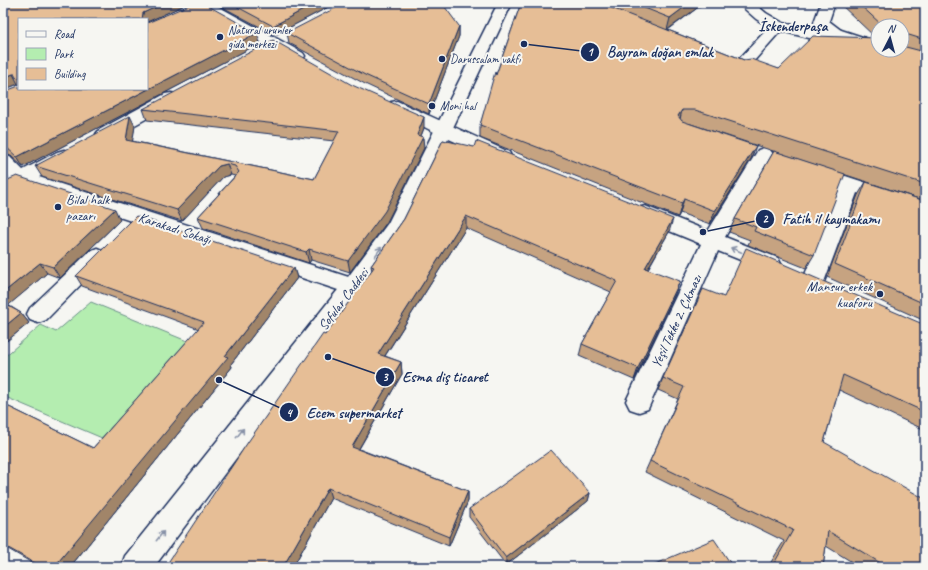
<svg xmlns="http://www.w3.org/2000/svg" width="928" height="570" font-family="Caveat,sans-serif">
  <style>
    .green { fill: #b4edb0; stroke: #688e87 }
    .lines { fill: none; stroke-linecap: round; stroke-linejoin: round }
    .minor-casing { stroke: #1b2f5e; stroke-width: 3 }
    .tertiary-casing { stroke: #1b2f5e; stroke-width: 3 }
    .secondary-casing { stroke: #1b2f5e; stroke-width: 3 }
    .minor { fill: #f6f6f2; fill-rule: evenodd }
    .tertiary { fill: #f6f6f2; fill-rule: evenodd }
    .secondary { fill: #f6f6f2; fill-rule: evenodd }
    .wall { fill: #c6a381; stroke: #1b2f5e; fill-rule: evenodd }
    .shaded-wall { fill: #a18569; stroke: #1b2f5e }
    .building { fill: #e6be96; stroke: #1b2f5e }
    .oneway { stroke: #8892a8 }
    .poi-dot { fill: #1b2f5e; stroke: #f6f6f2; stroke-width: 1.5 }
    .labels { text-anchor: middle; stroke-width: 4; stroke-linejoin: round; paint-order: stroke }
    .far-poi-label { font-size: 12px; fill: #1b2f5e; stroke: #f6f6f2; text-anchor: start }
    .poi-label { font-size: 14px; fill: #1b2f5e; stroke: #f6f6f2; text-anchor: start }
    .street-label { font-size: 14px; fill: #1b2f5e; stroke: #f6f6f2 }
    .far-district-label { font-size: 15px; font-weight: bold; fill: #1b2f5e; stroke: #f6f6f2 }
    .leader { fill: none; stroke: #1b2f5e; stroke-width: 1.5 }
    .callout-dot { fill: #1b2f5e; stroke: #f6f6f2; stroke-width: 1.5 }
    .mark-label { font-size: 12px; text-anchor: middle; font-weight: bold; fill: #fff }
    .callout-label { font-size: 15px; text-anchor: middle; font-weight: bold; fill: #1b2f5e; stroke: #f6f6f2; stroke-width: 4; stroke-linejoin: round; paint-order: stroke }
  </style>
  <rect width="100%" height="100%" fill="#f6f6f2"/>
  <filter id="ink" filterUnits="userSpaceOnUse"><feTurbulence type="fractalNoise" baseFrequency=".025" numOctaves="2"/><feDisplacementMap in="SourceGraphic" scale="8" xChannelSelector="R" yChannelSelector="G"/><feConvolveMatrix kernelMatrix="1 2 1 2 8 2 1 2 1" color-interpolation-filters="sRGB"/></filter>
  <g filter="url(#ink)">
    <polygon class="green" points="91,302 187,341 102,438 3,396 3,358 41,325 56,332"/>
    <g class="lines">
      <g class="minor-casing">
        <g id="minor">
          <polygon points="194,3 212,3 303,53 305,56 303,59 297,61 291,59 196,6"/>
          <path d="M821,3H835L829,21L846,34L843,37C833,40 820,31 814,22Z"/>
          <path d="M778,22L783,23L785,26L746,70C736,73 719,67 713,59L715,56L721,54L738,60L773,23Z"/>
          <polygon points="171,93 177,94 179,98 177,102 111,138 105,139 99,138 96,134 99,130 165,94"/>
          <polygon points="397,101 509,152 511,156 509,160 502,162 495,160 438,134 391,110 388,106 391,102"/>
          <polygon points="764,148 770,150 773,154 725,237 778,258 781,264 778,270 770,272 718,251 648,409 639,412 630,409 626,401 701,244 638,218 635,213 638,208 645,206 708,231 758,150"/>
          <polygon points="64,150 71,152 73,156 71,160 39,177 361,281 364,287 361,293 353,295 23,185 3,194 3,180 9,177 3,172 3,155 10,157 23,170 57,152"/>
          <polygon points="815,166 925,202 925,216 857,193 824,282 821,288 813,290 805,288 802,282 840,187 808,176 806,172 808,168"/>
          <polygon points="97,248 104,251 108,256 104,261 46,320 38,323 30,320 27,314 30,308 90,251"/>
        </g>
      </g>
      <g class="tertiary-casing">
        <polygon id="tertiary" points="738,3 754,3 766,13 783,23 817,30 838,29 878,42 878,50 884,50 878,52 837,39 817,40 773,29 756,19"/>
      </g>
      <g class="secondary-casing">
        <polygon id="secondary" points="498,3 512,3 404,231 361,293 154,567 121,567 125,556 345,281 388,223"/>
      </g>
      <use href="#minor" class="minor"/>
      <use href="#tertiary" class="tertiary"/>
      <use href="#secondary" class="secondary"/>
    </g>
    <g class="wall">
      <polygon points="3,3 189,3 147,22 147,19 19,19 19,85 18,84 3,90"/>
      <polygon points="215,3 336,3 275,35"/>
      <path d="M521,3H704L668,30L744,60L779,69L876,38L839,3H925V201L691,124H690L751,159L710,224L680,213L678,217L480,138V125L496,75ZM878,26H902V50H878Z"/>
      <polygon points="459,26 459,36 429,114 367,85 289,43 287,33"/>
      <polygon points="260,43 23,167 11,156 3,154 3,92"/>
      <polygon points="143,109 424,128 421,136 424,148 387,222 350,272 311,260 309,263 203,228 198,217 235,176 231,175 223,177 182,221 42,177 35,166 135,126 132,141 314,179 334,141 147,120"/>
      <polygon points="443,140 669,232 648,269 675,294 634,380 579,356 582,344 611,292 466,228 385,356 401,362 402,374 359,449 468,491 468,501 449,546 331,498 293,567 325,335 372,271 371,266 404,219"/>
      <polygon points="774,151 814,255 806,268 748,245 750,240 729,232 735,219"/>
      <polygon points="3,182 120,220 60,278 47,273 8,305 21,313 29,323 3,344"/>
      <polygon points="866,182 925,201 925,321 827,277 858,195"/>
      <polygon points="294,268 297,278 231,364 232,367 70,567 39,567 3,546 3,404 93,448 199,329 82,286 76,276"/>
      <polygon points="724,297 925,325 925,430 839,390 824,442 925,567 860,567 826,546 823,567 768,567 784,541 645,472 678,399 658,390 663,378"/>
      <polygon points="590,493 588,501 506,565 469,517 469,509"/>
    </g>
    <g class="shaded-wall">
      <polygon points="165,3 189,3 147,22 147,19 142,19 143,13"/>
      <polygon points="316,3 336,3 275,35 273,26"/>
      <polygon points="690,3 704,3 667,30 670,18"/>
      <polygon points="459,26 459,36 429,114 429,104"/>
      <polygon points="257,33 260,43 23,167 17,157"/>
      <polygon points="13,74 18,84 3,90 3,78"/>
      <polygon points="682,110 679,124 678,116"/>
      <polygon points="130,116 135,126 131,151 126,140"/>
      <polygon points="424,117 424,128 417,146 417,135"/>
      <polygon points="423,137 424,148 387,222 350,272 348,261"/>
      <polygon points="756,146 751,159 710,224 715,211"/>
      <polygon points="227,164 231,175 223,177 182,221 177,210 219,166"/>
      <polygon points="3,172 6,177 3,179"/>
      <polygon points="684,199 680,213 678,217 682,203"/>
      <polygon points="115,209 120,220 60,278 53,267"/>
      <polygon points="466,216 466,228 379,365 378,354"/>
      <polygon points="673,219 669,232 641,280 645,268"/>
      <polygon points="309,249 311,260 309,263 306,252"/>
      <polygon points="40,263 47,273 4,309 3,308 3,293"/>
      <polygon points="294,268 297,278 231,364 232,367 70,567 54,567 225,356"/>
      <polygon points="680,281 675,294 634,380 638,368"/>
      <polygon points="21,313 29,323 3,344 3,328"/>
      <polygon points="401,362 402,374 354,457 352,447"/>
      <polygon points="328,488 331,498 293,567 283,567"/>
      <polygon points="468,491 468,501 449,546 449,537"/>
      <polygon points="590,493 588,501 506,565 506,558"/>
    </g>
    <g class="building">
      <polygon points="3,3 165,3 143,13 142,19 19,19 19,78 15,77 15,74 13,74 3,78"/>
      <polygon points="194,3 203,3 257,33 17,157 5,146 3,145 3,92 19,86 19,89 147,89 147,23"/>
      <polygon points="230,3 316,3 273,26"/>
      <polygon points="345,3 442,3 459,26 429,104 365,75 287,33"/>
      <polygon points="521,3 599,3 744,60 751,59 779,69 813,36 878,38 878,50 902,50 902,46 925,52 925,184 695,110 682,110 678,116 682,121 756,146 715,211 684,199 682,203 480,125 495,72 496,75"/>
      <polygon points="632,3 690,3 670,18"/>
      <polygon points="858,3 925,3 925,40 909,35 902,35 902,26 883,26"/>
      <polygon points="273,40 352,85 424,117 417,135 423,137 385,211 348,261 309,249 306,252 198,217 239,172 235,166 227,164 219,166 177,210 35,166 130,116 126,140 314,179 339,131 143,109"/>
      <polygon points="443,140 474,147 476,141 673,219 645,268 680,281 638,368 582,344 617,281 466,216 378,354 401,362 352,447 468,491 449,537 328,488 283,567 165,567 248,442 323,334 325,335 374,267 371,266 404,219"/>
      <polygon points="774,151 845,174 814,255 754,231 756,227 735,219"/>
      <polygon points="17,176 115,209 53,267 40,263 3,293 3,182"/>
      <polygon points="866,182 925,201 925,304 835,264"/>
      <polygon points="136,216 294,268 225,356 228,357 54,567 42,567 3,545 3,404 93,448 204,322 76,276"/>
      <polygon points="746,248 925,325 925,412 843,375 824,442 925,499 925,567 887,567 828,531 823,567 772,567 793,530 650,461 684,387 663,378 703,289 724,297"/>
      <polygon points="3,303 21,313 3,328"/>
      <polygon points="551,450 590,493 506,558 469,509"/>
      <polygon points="714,539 733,567 648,567"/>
    </g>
    <defs><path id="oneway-shaft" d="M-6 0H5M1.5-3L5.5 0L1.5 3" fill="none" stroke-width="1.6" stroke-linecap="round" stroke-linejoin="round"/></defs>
    <g class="oneway">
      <use href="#oneway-shaft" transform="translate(736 250) rotate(-157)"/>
      <use href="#oneway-shaft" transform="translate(378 252) rotate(-55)"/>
      <use href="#oneway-shaft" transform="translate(240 433) rotate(-52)"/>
      <use href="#oneway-shaft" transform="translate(160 536) rotate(-52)"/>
    </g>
  </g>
  <g class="poi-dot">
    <circle cx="220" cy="37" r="4"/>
    <circle cx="442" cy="59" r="4"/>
    <circle cx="432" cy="106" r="4"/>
    <circle cx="58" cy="207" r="4"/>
    <circle cx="880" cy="294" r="4"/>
  </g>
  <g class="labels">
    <g class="far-poi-label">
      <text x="228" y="34">Natural urunler<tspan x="228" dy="14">gida merkezi</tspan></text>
      <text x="450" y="63">Darussalam vakfı</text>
      <text x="440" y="110">Moni hal</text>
    </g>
    <g class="poi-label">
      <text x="66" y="204">Bilal halk<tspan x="66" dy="16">pazarı</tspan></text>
      <text x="872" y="291" text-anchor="end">Mansur erkek<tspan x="872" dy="16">kuaforu</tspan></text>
    </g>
    <g class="street-label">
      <text transform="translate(175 228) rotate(18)" y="5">Karakadı Sokağı</text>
      <text transform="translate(343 299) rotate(-53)" y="5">Sofular Caddesi</text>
      <text transform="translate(676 321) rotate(-65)" y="5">Yeşil Tekke 2. Çıkmazı</text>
    </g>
    <g class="far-district-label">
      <text x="793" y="31">İskenderpaşa</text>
    </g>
  </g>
  <path class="leader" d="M524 44L590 52M703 232L765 219M328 357L385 377M219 380L289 412"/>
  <g class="callout-dot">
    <circle cx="524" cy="44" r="4"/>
    <circle cx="703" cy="232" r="4"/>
    <circle cx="328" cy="357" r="4"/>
    <circle cx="219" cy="380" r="4"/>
    <circle cx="590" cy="52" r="10"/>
    <circle cx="765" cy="219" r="10"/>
    <circle cx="385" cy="377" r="10"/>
    <circle cx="289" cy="412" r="10"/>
  </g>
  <g class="mark-label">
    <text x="590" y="56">1</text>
    <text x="765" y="223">2</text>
    <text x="385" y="381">3</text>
    <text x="289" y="417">4</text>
  </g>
  <g class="callout-label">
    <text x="660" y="57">Bayram doğan emlak</text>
    <text x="831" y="224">Fatih il kaymakamı</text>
    <text x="445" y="382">Esma diş ticaret</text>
    <text x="354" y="418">Ecem supermarket</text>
  </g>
  <rect width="928" height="570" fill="none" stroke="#f6f6f2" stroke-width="16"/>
  <rect x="8" y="8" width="912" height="554" fill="none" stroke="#1b2f5e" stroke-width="1.5" filter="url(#ink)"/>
  <rect x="18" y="18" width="130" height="72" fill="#f6f6f2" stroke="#9ea6b7"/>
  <rect x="26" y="31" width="20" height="6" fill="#f6f6f2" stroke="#9ea6b7"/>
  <text x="54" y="38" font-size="12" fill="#1b2f5e">Road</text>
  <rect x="26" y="48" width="20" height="12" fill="#b4edb0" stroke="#9ea6b7"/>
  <text x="54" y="58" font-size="12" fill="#1b2f5e">Park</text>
  <rect x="26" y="68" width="20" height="12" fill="#e6be96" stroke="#9ea6b7"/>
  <text x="54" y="78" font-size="12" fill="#1b2f5e">Building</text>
  <g transform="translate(890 38) rotate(6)"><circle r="19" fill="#f6f6f2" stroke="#9ea6b7"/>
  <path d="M0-3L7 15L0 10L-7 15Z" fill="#1b2f5e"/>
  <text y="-6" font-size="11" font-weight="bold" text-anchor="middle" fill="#1b2f5e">N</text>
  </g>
</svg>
